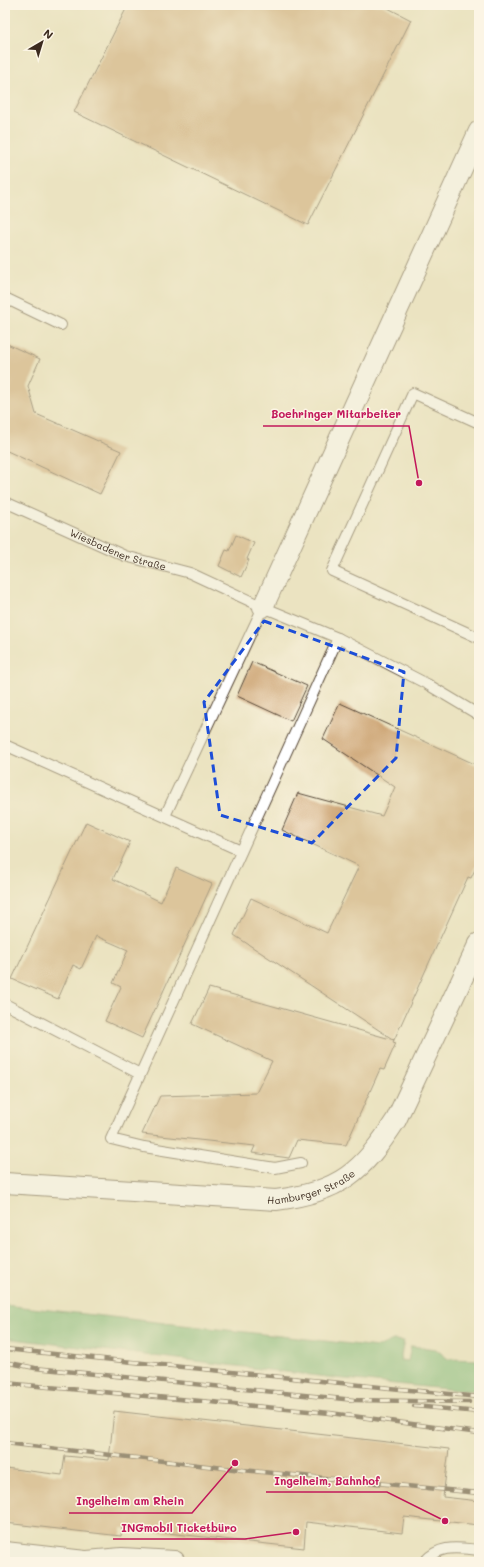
<svg xmlns="http://www.w3.org/2000/svg" width="484" height="1567" font-family="Mali,sans-serif">
  <style>
    .forest { fill: #79b878; stroke: #5a714b }
    .building { fill: #caa06e }
    .lines { fill: none; stroke-linecap: round; stroke-linejoin: round }
    .lane-casing { stroke: #554636; stroke-width: 12 }
    .street-casing { stroke: #554636; stroke-width: 22 }
    .secondary-casing { stroke: #554636; stroke-width: 24 }
    .lane { stroke: #fff; stroke-width: 10 }
    .street { stroke: #fff; stroke-width: 20 }
    .secondary { stroke: #fff; stroke-width: 22 }
    .rail-casing { stroke: #3b2a1e; stroke-width: 4.5 }
    .rail { stroke: #fcf5e5; stroke-width: 3; stroke-dasharray: 9; stroke-linecap: butt }
    .marked { fill: none; stroke: #1d4ed8; stroke-width: 3; stroke-dasharray: 8 5; stroke-linejoin: round }
    .labels { text-anchor: middle; stroke-width: 3; stroke-linejoin: round; paint-order: stroke }
    .street-label { font-size: 10px; fill: #3b2a1e; stroke: #fcf5e5 }
    .leader { fill: none; stroke: #c2185b; stroke-width: 1.5 }
    .callout-dot { fill: #c2185b; stroke: #fcf5e5; stroke-width: 1.5 }
    .callout-label { font-size: 11px; text-anchor: middle; font-weight: bold; fill: #c2185b; stroke: #fcf5e5; stroke-width: 3; stroke-linejoin: round; paint-order: stroke }
  </style>
  <rect width="100%" height="100%" fill="#fcf5e5"/>
  <filter id="ink" filterUnits="userSpaceOnUse"><feTurbulence type="fractalNoise" baseFrequency=".025" numOctaves="2"/><feDisplacementMap in="SourceGraphic" scale="8" xChannelSelector="R" yChannelSelector="G"/><feConvolveMatrix kernelMatrix="1 2 1 2 8 2 1 2 1" color-interpolation-filters="sRGB"/></filter>
  <filter id="wash" filterUnits="userSpaceOnUse"><feTurbulence type="fractalNoise" baseFrequency=".012" numOctaves="4" result="noise"/><feDisplacementMap in="SourceGraphic" scale="16" xChannelSelector="R" yChannelSelector="G"/><feGaussianBlur stdDeviation="0.9" result="paint"/><feColorMatrix in="noise" values="0 0 0 0 0 0 0 0 0 0 0 0 0 0 0 0 0 1.4 0 .05"/><feComposite in="paint" operator="in"/></filter>
  <g filter="url(#wash)">
    <rect width="100%" height="100%" fill="#ebe3c1"/>
    <polygon class="forest" points="5,1305 378,1347 393,1340 404,1341 400,1360 408,1361 411,1346 436,1349 448,1359 479,1360 479,1390 466,1391 335,1378 5,1338"/>
    <g id="blocks">
      <g class="building">
        <polygon points="128,5 382,5 411,20 308,225 74,112"/>
        <polygon points="5,343 40,359 28,386 36,414 121,451 100,494 5,450"/>
        <polygon points="236,535 254,543 247,559 249,560 241,577 219,566 226,550 229,551"/>
        <polygon points="252,662 307,686 291,721 237,696"/>
        <polygon points="340,703 479,766 479,861 471,878 468,877 394,1040 234,935 251,898 327,933 359,866 282,830 298,793 382,816 395,787 323,739"/>
        <polygon points="86,822 130,842 113,879 161,902 176,868 212,884 142,1038 105,1021 121,987 113,983 128,950 96,936 81,969 73,965 58,999 12,979"/>
        <polygon points="209,988 394,1040 393,1042 396,1043 384,1070 380,1069 346,1145 297,1140 289,1158 252,1153 255,1146 142,1134 160,1096 256,1093 272,1061 192,1024"/>
        <polygon points="114,1411 449,1449 443,1497 479,1501 479,1525 404,1517 402,1533 306,1522 304,1548 122,1528 121,1536 5,1523 5,1468 62,1475 65,1456 109,1460"/>
      </g>
    </g>
  </g>
  <g filter="url(#ink)">
    <use href="#blocks" fill-opacity="0" stroke="#554636" stroke-width="1"/>
    <g class="lines">
      <g class="lane-casing">
        <g id="lane">
          <polyline points="5,298 61,325"/>
          <polyline points="479,423 413,393 332,571 479,638"/>
          <path id="s1" d="M5,502L125,556L190,573L263,607"/>
          <polyline points="5,745 241,851"/>
          <polyline points="165,816 263,607 338,638 427,684 479,715"/>
          <polyline points="5,1004 140,1074"/>
          <polyline points="301,1163 275,1168 144,1147 111,1139 338,638"/>
          <path d="M424,1562C440,1544 457,1548 479,1550"/>
        </g>
      </g>
      <g class="street-casing">
        <g id="street">
          <polyline points="263,607 479,131"/>
          <path id="s2" d="M5,1183L276,1200C340,1192 362,1172 396,1120L479,943"/>
        </g>
      </g>
      <g class="secondary-casing">
        <g id="secondary">
          <polyline points="5,1553 85,1562"/>
          <polyline points="87,1562 122,1559 174,1562"/>
        </g>
      </g>
      <use href="#lane" class="lane"/>
      <use href="#street" class="street"/>
      <use href="#secondary" class="secondary"/>
      <g class="rail-casing">
        <g id="rail">
          <polyline points="5,1349 479,1397"/>
          <polyline points="5,1362 35,1368 354,1400 469,1402"/>
          <polyline points="5,1383 330,1413 479,1433"/>
          <polyline points="414,1406 479,1412"/>
          <polyline points="5,1443 242,1470 479,1493"/>
        </g>
      </g>
      <use href="#rail" class="rail"/>
    </g>
  </g>
  <path d="M0 0H484V1567H0ZM264,621L404,672L396,758L312,843L220,815L204,702Z" fill="#ebe3c1" fill-opacity=".55" fill-rule="evenodd"/>
  <path class="marked" d="M264,621L404,672L396,758L312,843L220,815L204,702Z"/>
  <g class="labels">
    <g class="street-label">
      <text dy="4" stroke="none"><textPath href="#s1" startOffset="123">Wiesbadener Straße</textPath></text>
      <text dy="4" stroke="none"><textPath href="#s2" startOffset="309">Hamburger Straße</textPath></text>
    </g>
  </g>
  <path class="leader" d="M419 483L409 426H263M445 1521L387 1492H266M235 1463L192 1513H69M296 1532L245 1539H113"/>
  <g class="callout-dot">
    <circle cx="419" cy="483" r="4"/>
    <circle cx="445" cy="1521" r="4"/>
    <circle cx="235" cy="1463" r="4"/>
    <circle cx="296" cy="1532" r="4"/>
  </g>
  <g class="callout-label">
    <text x="336" y="418">Boehringer Mitarbeiter</text>
    <text x="327" y="1485">Ingelheim, Bahnhof</text>
    <text x="130" y="1505">Ingelheim am Rhein</text>
    <text x="179" y="1532">INGmobil Ticketbüro</text>
  </g>
  <rect width="484" height="1567" fill="none" stroke="#fcf5e5" stroke-width="20"/>
  <g transform="translate(42 42) rotate(38)" stroke="#fcf5e5" stroke-width="3" paint-order="stroke">
  <path d="M0-3L7 15L0 10L-7 15Z" fill="#3b2a1e"/>
  <text y="-6" font-size="11" font-weight="bold" text-anchor="middle" fill="#3b2a1e">N</text>
  </g>
</svg>
